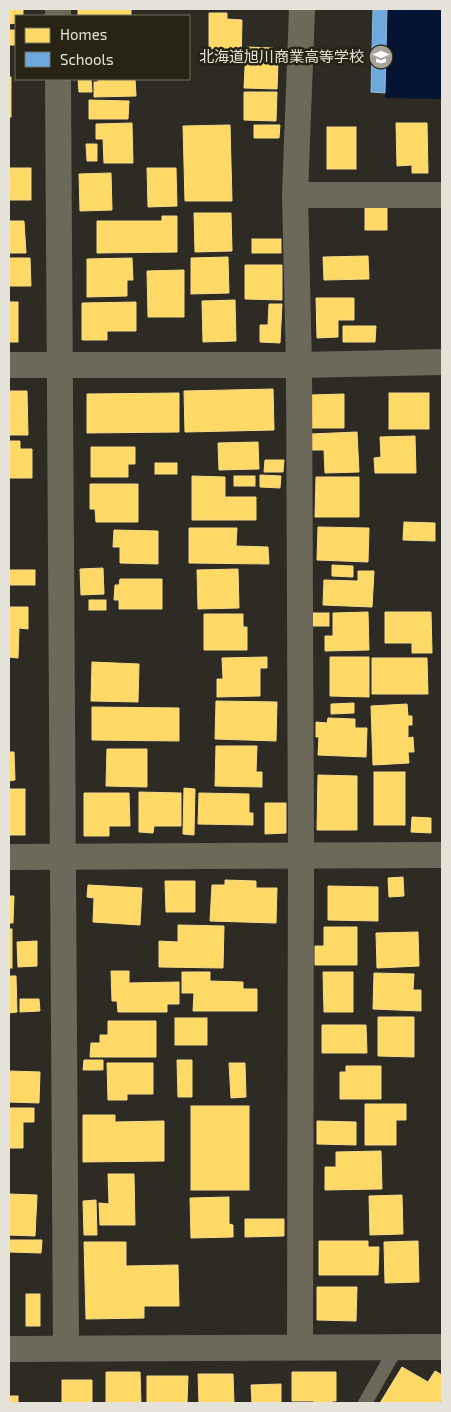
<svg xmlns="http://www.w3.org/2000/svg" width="451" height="1412" font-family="'Exo 2','Noto Sans JP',sans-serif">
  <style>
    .water { fill: #041432 }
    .homes { fill: #ffd966; stroke: #f7dc88 }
    .schools { fill: #6fa8dc; stroke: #92b9db }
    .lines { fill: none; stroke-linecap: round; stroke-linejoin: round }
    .service { stroke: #6c695b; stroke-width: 14 }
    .minor { stroke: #6c695b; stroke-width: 26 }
    .labels { text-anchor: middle; stroke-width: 5; stroke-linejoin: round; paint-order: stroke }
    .poi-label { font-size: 15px; fill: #e4e2d9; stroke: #272415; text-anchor: end }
  </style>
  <rect width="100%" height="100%" fill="#2d2b23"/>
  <polygon class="water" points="387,9 442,9 442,99 385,98"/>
  <g class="homes">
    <polygon points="9,9 23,9 23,16 16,16 16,23 9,24"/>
    <rect x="78" y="9" width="53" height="7"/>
    <polygon points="209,13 227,13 227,19 242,20 241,62 231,61 231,54 209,53"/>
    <rect x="9" y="30" width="7" height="15"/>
    <polygon points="246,47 273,48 272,62 278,62 277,89 244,88"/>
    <rect x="9" y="77" width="2" height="40"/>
    <polygon points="78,79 91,79 92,92 79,92"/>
    <polygon points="98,79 135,79 136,96 94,97 94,82 98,82"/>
    <polygon points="244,92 277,92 276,121 244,120"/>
    <polygon points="89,100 129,101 128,119 89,119"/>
    <polygon points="132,123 133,163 104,163 103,139 96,139 96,124"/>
    <polygon points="396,123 427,123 428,173 412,173 412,165 397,166"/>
    <polygon points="230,125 232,201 185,201 183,126"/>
    <polygon points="254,125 280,125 279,138 254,138"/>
    <rect x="327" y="127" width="29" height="42"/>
    <polygon points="86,144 97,144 97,161 87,161"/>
    <rect x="9" y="168" width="22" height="32"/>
    <polygon points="147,168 176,168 177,206 148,207"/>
    <polygon points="111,173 112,210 80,211 79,174"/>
    <polygon points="365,207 387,208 387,230 365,230"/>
    <polygon points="194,213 231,213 232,251 195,252"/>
    <polygon points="162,216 177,216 177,252 97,253 97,221 162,221"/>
    <polygon points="9,221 24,221 26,253 9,253"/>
    <rect x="252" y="239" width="29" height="14"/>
    <polygon points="368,256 369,279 324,280 323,257"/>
    <polygon points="228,257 229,293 191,294 191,258"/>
    <polygon points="9,258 30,258 31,286 9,286"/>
    <polygon points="132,258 133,280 127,280 127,296 87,297 87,259"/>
    <polygon points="245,265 282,265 282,300 245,299"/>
    <polygon points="184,270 184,317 148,317 147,271"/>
    <polygon points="316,298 354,298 354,320 338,320 338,337 317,338"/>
    <polygon points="235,300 236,341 203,342 202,301"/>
    <rect x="9" y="302" width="9" height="40"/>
    <polygon points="136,302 136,331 107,331 107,340 82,340 82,303"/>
    <polygon points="269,304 282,304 280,343 260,342 260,325 268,325"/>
    <polygon points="343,326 376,326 375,342 343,342"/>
    <polygon points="273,389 274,430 185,432 184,391"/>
    <polygon points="9,391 27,391 28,435 9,435"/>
    <polygon points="179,393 179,432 87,433 87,394"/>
    <rect x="389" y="393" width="40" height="36"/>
    <polygon points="344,394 344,428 312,428 311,395"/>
    <polygon points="357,432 359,472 325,473 324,450 312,450 311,434"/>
    <polygon points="415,436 416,473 375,473 374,458 381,457 380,437"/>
    <polygon points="9,441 20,441 20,449 32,449 32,478 9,478"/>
    <polygon points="258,442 259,469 219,470 218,443"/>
    <polygon points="91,447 135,447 135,464 128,464 128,477 91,477"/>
    <polygon points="265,460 284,460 283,472 264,472"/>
    <rect x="155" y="463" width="22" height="11"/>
    <polygon points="260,475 281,476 280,488 260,487"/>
    <polygon points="192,476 225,477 225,497 256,497 256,520 192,520"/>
    <rect x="234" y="476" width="21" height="10"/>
    <polygon points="316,477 359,477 359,517 315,517"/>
    <polygon points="90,484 138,484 138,522 96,522 95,509 90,509"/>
    <polygon points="404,522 435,523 435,541 403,540"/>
    <polygon points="318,527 369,528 368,562 317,560"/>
    <polygon points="189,528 237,528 236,546 268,547 269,564 189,563"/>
    <polygon points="114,530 158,531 158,564 120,563 120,547 113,547"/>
    <polygon points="332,565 353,566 353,577 332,576"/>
    <polygon points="103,568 104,594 81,595 80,569"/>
    <polygon points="238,569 239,608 198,609 197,570"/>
    <rect x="9" y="570" width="26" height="15"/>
    <polygon points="358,571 374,571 372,607 323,605 324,580 358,581"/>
    <polygon points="120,579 162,579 162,609 119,609 119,600 114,600 115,585 119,585"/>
    <rect x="89" y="600" width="17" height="10"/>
    <polygon points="9,607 28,607 28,629 19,628 18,658 9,657"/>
    <polygon points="368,612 369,650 325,651 325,636 333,636 333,613"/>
    <polygon points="385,612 431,612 432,653 412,653 412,643 385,643"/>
    <rect x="312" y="613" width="17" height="13"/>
    <polygon points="204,614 243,614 243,627 247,627 247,650 204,650"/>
    <polygon points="267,657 267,668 260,668 260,696 217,697 217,679 223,679 222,658"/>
    <polygon points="330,657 369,657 369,697 330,696"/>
    <polygon points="372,658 427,658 428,694 372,694"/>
    <polygon points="92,662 139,664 138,702 91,701"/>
    <polygon points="216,701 277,702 276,741 215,739"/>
    <polygon points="354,703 354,713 331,714 331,704"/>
    <polygon points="407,704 408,716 412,716 412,725 408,725 408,738 413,737 414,752 408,752 409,763 373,765 371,706"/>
    <polygon points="92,707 179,708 179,741 92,740"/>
    <polygon points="328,718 355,719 355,728 367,728 366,757 318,755 319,737 316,737 316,722 327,723"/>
    <polygon points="216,746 257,746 256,772 262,772 262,787 215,786"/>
    <polygon points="107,749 147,749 147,787 106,786"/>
    <polygon points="9,752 14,752 15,780 9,781"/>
    <rect x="374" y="772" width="31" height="53"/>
    <polygon points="318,775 357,776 357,830 317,830"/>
    <polygon points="184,788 195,789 194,835 183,834"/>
    <rect x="9" y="789" width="16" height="46"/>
    <polygon points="139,792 181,793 181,826 154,826 153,833 139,832"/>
    <polygon points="84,793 129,793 130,826 109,826 109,836 84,836"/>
    <polygon points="199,793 249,794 249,813 253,813 253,825 198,824"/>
    <polygon points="265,803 286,803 286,833 265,834"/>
    <polygon points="412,817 431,818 431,833 411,832"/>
    <polygon points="403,877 404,896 389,897 388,878"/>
    <polygon points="225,880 256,881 256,888 277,888 276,923 210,921 212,885 225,885"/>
    <polygon points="165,881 195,881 195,912 166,912"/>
    <polygon points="88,885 142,888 140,925 93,922 94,898 87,897"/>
    <polygon points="328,886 378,887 378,921 328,920"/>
    <polygon points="9,896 14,896 13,923 9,923"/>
    <polygon points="178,925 224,926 223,968 159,967 159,941 178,942"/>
    <polygon points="324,927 357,927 357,965 315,965 315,946 324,946"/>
    <rect x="9" y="929" width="3" height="39"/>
    <polygon points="418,932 419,966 377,968 376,933"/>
    <polygon points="37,941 37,966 18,967 17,942"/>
    <polygon points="111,971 129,971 129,983 179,982 179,1004 167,1004 167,1012 118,1012 117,1001 112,1001"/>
    <polygon points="182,972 210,972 210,981 243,982 243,989 257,989 257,1011 193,1011 194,993 182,993"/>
    <polygon points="323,972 353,972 353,1012 324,1012"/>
    <polygon points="374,973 414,974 413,990 421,990 421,1011 373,1009"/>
    <polygon points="9,976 16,976 17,1012 9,1013"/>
    <polygon points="20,999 39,999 40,1011 20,1012"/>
    <polygon points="378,1017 414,1017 414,1057 378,1056"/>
    <rect x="175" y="1018" width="32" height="27"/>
    <polygon points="108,1021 156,1021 156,1057 90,1057 91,1043 100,1043 100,1035 108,1035"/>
    <polygon points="322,1025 366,1025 367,1053 322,1053"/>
    <polygon points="84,1060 103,1060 103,1070 83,1070"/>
    <polygon points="177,1060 192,1060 192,1097 178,1097"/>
    <polygon points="107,1063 153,1063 153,1094 127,1094 127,1100 108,1100"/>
    <polygon points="229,1063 245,1063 246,1097 231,1098"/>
    <polygon points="346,1066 381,1066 381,1099 340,1099 340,1072 346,1072"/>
    <polygon points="9,1071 40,1072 39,1103 9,1102"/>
    <polygon points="365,1104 406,1104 406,1120 396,1120 396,1145 365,1145"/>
    <rect x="191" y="1106" width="58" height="84"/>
    <polygon points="9,1108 34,1108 34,1122 23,1122 23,1148 9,1148"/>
    <polygon points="83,1115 115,1115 115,1122 164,1121 164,1161 83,1162"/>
    <polygon points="317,1121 356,1122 356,1145 317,1144"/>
    <polygon points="381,1151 382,1189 325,1190 325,1167 336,1167 336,1152"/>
    <polygon points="108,1174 134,1174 135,1225 100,1225 99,1203 109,1204"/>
    <polygon points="9,1194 37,1195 35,1236 9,1235"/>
    <polygon points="402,1195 403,1234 370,1235 369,1196"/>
    <polygon points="229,1197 229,1224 233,1225 233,1237 191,1238 190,1198"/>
    <polygon points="96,1200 97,1235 84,1235 83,1201"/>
    <polygon points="245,1219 284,1219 284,1236 245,1237"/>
    <polygon points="9,1240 42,1240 41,1253 9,1252"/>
    <polygon points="319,1241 368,1241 368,1247 379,1247 378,1275 319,1275"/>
    <polygon points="418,1241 419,1282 385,1283 384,1242"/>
    <polygon points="84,1242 126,1242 126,1266 178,1265 179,1306 144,1306 144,1318 86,1319"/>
    <polygon points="317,1287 357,1287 356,1321 317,1320"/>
    <rect x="26" y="1294" width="14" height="32"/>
    <polygon points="402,1367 428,1382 435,1371 442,1375 442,1398 440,1402 442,1403 380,1403"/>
    <polygon points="106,1372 140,1372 141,1403 106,1403"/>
    <polygon points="292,1372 336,1372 336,1401 332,1401 332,1403 314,1403 314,1401 292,1401"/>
    <polygon points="198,1374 233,1374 234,1403 199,1403"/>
    <polygon points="147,1376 188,1376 187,1403 147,1403"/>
    <polygon points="62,1380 92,1380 92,1403 56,1403 62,1403"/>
    <polygon points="281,1384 281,1403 252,1403 251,1385"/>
    <rect x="9" y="1396" width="9" height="7"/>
  </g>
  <polygon class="schools" points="373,9 387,9 385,93 371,92"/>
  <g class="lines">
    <polyline class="service" points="365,1403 397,1347"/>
    <g class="minor">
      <polyline points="58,9 58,16"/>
      <polyline points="58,79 66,1348"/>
      <polyline points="295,195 442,195"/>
      <polyline points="9,365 299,365 442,362"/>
      <polyline points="9,857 442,855"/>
      <polyline points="300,1347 301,856 299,365 295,195 302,9"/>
      <polyline points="9,1349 442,1347"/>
    </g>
  </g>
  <defs>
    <g id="school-disc" transform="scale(1.25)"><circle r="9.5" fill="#a4a299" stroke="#272415"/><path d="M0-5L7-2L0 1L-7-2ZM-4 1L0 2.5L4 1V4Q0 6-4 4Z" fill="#fff"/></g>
  </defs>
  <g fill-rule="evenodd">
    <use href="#school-disc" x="381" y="57"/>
  </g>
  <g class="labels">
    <g class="poi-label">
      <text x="364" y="62">北海道旭川商業高等学校</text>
    </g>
  </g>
  <rect width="451" height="1412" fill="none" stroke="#e4e2d9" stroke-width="20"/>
  <rect x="15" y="15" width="175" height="65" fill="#272415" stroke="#737063"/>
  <rect x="25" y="28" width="25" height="15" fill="#ffd966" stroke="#737063"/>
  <text x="60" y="40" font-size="15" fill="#e4e2d9">Homes</text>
  <rect x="25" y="52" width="25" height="15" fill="#6fa8dc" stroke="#737063"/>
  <text x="60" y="65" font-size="15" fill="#e4e2d9">Schools</text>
</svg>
